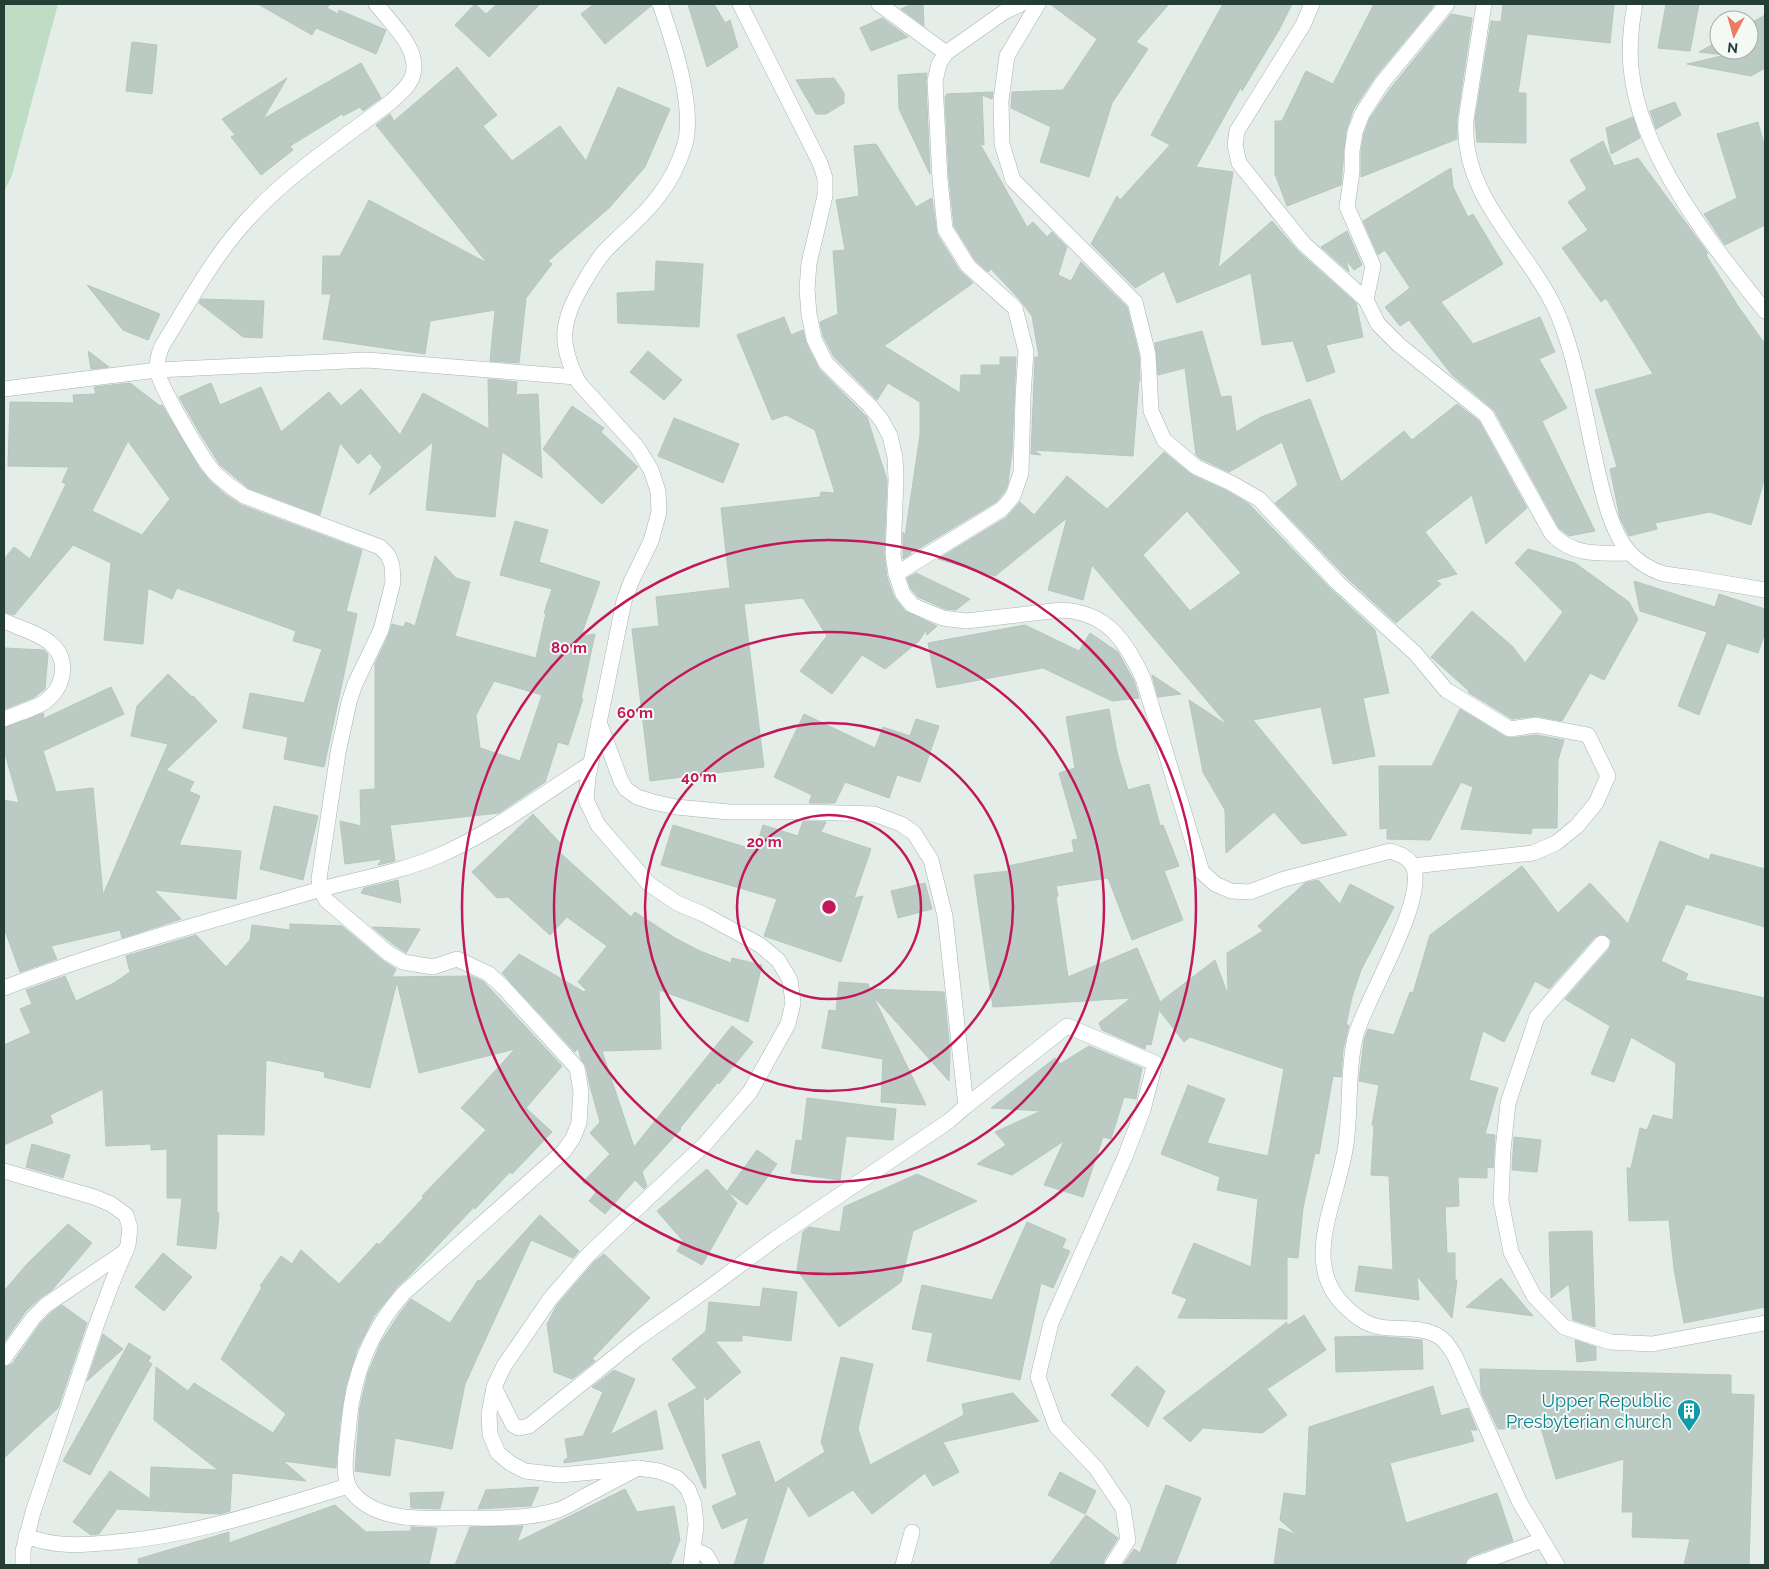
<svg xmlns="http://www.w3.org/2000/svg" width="1769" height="1569" font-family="Raleway,sans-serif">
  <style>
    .grass { fill: #beddc4 }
    .building { fill: #bccac4; stroke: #b6c6bf; fill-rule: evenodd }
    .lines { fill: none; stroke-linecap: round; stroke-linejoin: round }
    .minor-casing { stroke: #a7b5af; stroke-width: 16 }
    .minor { stroke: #fff; stroke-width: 15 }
    .ring { fill: none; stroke: #c2185b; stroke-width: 2.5 }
    .labels { text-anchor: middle; stroke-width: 4; stroke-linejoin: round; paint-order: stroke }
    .culture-label { font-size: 18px; fill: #0d838f; stroke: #f4f9f6; text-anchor: end }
    .centre { fill: #c2185b; stroke: #f4f9f6; stroke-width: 2.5 }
    .ring-label { font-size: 15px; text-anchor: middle; font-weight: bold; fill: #c2185b; stroke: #f4f9f6; stroke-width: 4; stroke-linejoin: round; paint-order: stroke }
  </style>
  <rect width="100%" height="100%" fill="#e4ede8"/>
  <polygon class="grass" points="4,4 58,4 12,175 4,192"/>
  <g class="building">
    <polygon points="258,4 330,4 327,8 338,14 339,10 386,30 376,54 316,28 312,35"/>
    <polygon points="475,4 486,14 497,4 540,4 489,57 455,25"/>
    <polygon points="594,4 651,4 651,6 605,44 581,14"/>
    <polygon points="688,4 714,4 725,23 730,20 738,47 707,67"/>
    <polygon points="912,4 923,4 924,26 901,9"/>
    <polygon points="1050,4 1169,4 1136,42 1148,49 1112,103 1089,177 1040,162 1051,127 1011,108 1012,92 1063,90 1097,39"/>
    <polygon points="1223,4 1292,4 1279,30 1242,91 1241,87 1196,167 1233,172 1218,268 1272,221 1298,251 1356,303 1363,337 1326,345 1335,372 1307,382 1293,341 1262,345 1251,273 1177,303 1164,271 1135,288 1091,244 1117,196 1120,200 1170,145 1151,135"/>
    <polygon points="1374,4 1433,4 1432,8 1375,77 1353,110 1346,131 1341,185 1287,206 1275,174 1275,121 1282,121 1306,71 1333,84"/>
    <polygon points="1503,4 1614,4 1610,43 1527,34 1518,93 1526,93 1526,143 1477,142 1475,120 1491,21 1501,22"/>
    <polygon points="1666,4 1699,4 1690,51 1658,48"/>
    <polygon points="1451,14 1472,18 1457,119 1457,139 1361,177 1361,152 1364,134 1370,118 1390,89"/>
    <polygon points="1765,15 1765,68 1751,76 1687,64 1726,55 1699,52 1719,41 1719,50 1749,50 1749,24"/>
    <polygon points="882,18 908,37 871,51 860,28"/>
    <polygon points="132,42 157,45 152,94 126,91"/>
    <polygon points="361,63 381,98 363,111 360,107 343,116 342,114 290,146 293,150 261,175 231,137 235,135 222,119 287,78 263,119"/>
    <polygon points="457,67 497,115 483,126 512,161 560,126 586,161 618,87 670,109 645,167 609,208 548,261 552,264 526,298 519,363 490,361 495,310 430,321 425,354 323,339 331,294 322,294 323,256 340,256 369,200 487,263 376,125 390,114 394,121"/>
    <polygon points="927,73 926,81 930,174 899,109 898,75"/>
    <polygon points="834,78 844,93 844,103 826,114 816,114 796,80"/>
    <polygon points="993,92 992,99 982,95 984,145 980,144 1027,227 1033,222 1047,237 1052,232 1067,247 1058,275 1071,281 1081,262 1127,307 1139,355 1140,380 1139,380 1133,456 1034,450 1041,455 1031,454 1035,357 1039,357 1032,316 1021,301 991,269 988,272 975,260 954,226 949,178 945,97 947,94"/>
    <polygon points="1675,102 1681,115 1656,129 1650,111"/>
    <polygon points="1633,117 1640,138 1611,154 1606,128"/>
    <polygon points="1758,122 1765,148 1765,225 1725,245 1704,214 1737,198 1717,134"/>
    <polygon points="1603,141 1614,166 1638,158 1708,253 1706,255 1738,306 1765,344 1765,477 1751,525 1710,512 1655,523 1657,529 1629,536 1620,518 1610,469 1617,467 1595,390 1653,374 1606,298 1601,302 1562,248 1588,230 1568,202 1587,189 1570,160"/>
    <polygon points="876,144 916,207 932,198 937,234 960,271 973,283 884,346 960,393 961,375 981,375 981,365 1000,365 1000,357 1016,357 1012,452 1008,483 1005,491 996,502 913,552 910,551 911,554 903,559 903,532 905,536 920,435 920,402 888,383 877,400 834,357 823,336 820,322 838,314 833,251 845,250 836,200 859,196 854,146"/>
    <polygon points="1451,168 1453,187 1468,217 1473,214 1503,264 1441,302 1473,344 1540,317 1555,352 1539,359 1567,408 1542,421 1595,531 1569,536 1559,528 1494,410 1452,375 1409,320 1400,326 1385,307 1410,288 1385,250 1378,255 1363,221"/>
    <polygon points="1347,231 1362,265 1354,270 1346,260 1349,272 1321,247"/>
    <polygon points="656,261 703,264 699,327 618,323 617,293 655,291"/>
    <polygon points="87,285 160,314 148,340 123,330"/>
    <polygon points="201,299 264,301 262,338 243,337 199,303"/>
    <polygon points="784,317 791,335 803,330 806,343 819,369 867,417 887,480 884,554 887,577 894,597 905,611 937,626 927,635 926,630 919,641 885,669 862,655 832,694 800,671 827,636 803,598 744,604 764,767 650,781 632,629 659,626 656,597 730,588 721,508 820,497 821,492 835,493 815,430 786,415 772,420 737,335"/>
    <polygon points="1202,331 1221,397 1231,396 1236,432 1261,417 1310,399 1341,482 1404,431 1412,440 1457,404 1479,421 1527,508 1486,544 1472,495 1425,532 1457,574 1436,580 1441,584 1396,623 1345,576 1275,503 1298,485 1282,442 1229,472 1201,459 1196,455 1185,368 1158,375 1155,343"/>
    <polygon points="88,351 109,367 91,369"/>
    <polygon points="648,351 682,380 664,400 630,372"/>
    <polygon points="488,379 517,382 516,395 538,394 542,478 502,452 495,517 426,510 433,442 369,495 382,467 370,453 358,464 340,443 320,515 248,488 220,465 199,432 179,397 211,383 220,405 261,387 281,432 329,392 341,406 361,389 400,435 423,393 489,429"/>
    <path d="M130,383L160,406L162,405L200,469L210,481L226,495L241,505L362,550L346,611L357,614L324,767L284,759L288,737L243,728L250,693L304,703L322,649L293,641L296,631L177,588L172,599L148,588L143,644L104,640L111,563L73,545L14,615L4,612V559L14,547L30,559L66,484L62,482L69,467L8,466L10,402L74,403L73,395L96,394L94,387ZM128,441L170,499L142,535L92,511Z"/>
    <polygon points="572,406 604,428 601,432 638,467 602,504 543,449"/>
    <polygon points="674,418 739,444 723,483 658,456"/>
    <path d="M1164,452L1192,475L1227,491L1249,504L1332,590L1375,630L1389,693L1363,698L1375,756L1333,764L1321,707L1253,720L1347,835L1302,844L1274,812L1226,853L1225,810L1203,772L1189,700L1224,723L1225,722L1092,565L1083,600L1048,590L1067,518L995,576L938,559L1007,517L1020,502L1034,515L1067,476L1107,509ZM1187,511L1241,573L1190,611L1143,555Z"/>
    <path d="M515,521L548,530L539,562L600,582L581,636L595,634L581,699H583L568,745L558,742L545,782L499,813L390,825L395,861L378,865L382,859L345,864L340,821L361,826L360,790L375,789V664L389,634L392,624L403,627L406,622L415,626L435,556L456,578L470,582L455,636L536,658L546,613H544L552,589L500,575ZM494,681L542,695L520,761L480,748L476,715Z"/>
    <polygon points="1528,549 1575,563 1629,602 1638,619 1604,680 1590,673 1562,721 1537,716 1512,719 1468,692 1469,691 1431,657 1472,611 1513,647 1525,663 1563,612 1515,563"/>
    <polygon points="916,573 970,599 956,610 945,609 918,597 911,589 907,578"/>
    <polygon points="1634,581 1715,607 1719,594 1765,609 1765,632 1758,653 1727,643 1699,715 1678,706 1707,632 1640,611"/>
    <polygon points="1025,625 1079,651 1090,633 1118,652 1134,681 1139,698 1112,701 1043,668 937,688 928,643"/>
    <polygon points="4,648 44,650 48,654 45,689 33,698 4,709"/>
    <polygon points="168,674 192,697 193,696 217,721 166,770 194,782 189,791 200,796 179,845 241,851 236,899 154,890 181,919 122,938 120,930 51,946 57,959 20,972 4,928 4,800 19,803 4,750 4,728 44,713 43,719 111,687 124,714 43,751 56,792 93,788 103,895 168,744 131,736 137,706"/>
    <polygon points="1152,675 1181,694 1158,697"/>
    <polygon points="1109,709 1117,752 1128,790 1149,784 1160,826 1163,825 1179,866 1164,871 1183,920 1132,940 1108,878 1056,886 1058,896 1056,897 1068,977 1137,948 1160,1002 1215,960 1228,995 1227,953 1263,931 1258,926 1305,883 1318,880 1340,904 1350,884 1394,907 1361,970 1352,997 1346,1025 1349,1025 1343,1050 1341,1077 1333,1076 1319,1154 1315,1153 1303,1208 1298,1258 1287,1257 1287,1319 1178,1318 1187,1299 1172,1293 1194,1243 1251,1267 1258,1199 1217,1190 1220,1177 1161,1154 1188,1085 1225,1099 1207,1143 1268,1156 1284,1069 1190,1037 1184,1042 1159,1010 1151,1045 1146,1044 1145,1049 1102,1030 1099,1023 1131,998 993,1007 974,875 1009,871 1008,866 1074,852 1072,840 1078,839 1059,773 1075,768 1066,717"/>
    <polygon points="1460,709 1506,737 1511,738 1536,735 1564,740 1558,760 1557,828 1532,828 1531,834 1461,829 1473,787 1461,782 1430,840 1387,839 1387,828 1380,829 1379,766 1432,766"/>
    <polygon points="804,714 875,748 883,727 910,736 916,719 939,726 920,782 897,775 889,798 845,782 835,803 809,803 812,795 774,777"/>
    <polygon points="274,806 318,816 303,880 260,869"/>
    <polygon points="533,814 562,845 557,850 631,917 635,912 675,938 700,951 731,963 732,958 762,965 748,1022 659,990 661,1049 602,1051 634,1147 732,1026 753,1042 719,1084 718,1082 680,1128 681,1129 642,1172 647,1186 644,1189 635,1180 605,1214 589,1201 598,1190 583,1182 610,1154 590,1133 600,1122 590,1086 586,1066 581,1059 578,1048 575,1052 502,973 519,954 584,992 586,990 578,982 607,946 567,917 550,935 508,897 497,898 472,872"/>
    <polygon points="803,821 826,822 821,832 871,849 854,898 863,896 841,962 764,936 777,899 661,865 673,825 755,850 763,825 798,836"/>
    <polygon points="1660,841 1709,860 1711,854 1765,869 1765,927 1686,904 1661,961 1688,974 1685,980 1765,998 1765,1307 1684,1323 1674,1269 1669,1220 1629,1221 1627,1168 1631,1168 1640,1128 1647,1130 1653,1115 1673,1120 1676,1063 1631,1037 1614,1082 1591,1074 1610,1026 1565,999 1609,949 1611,944 1611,940 1603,934 1595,937 1549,989 1535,981 1504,1042 1483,1031 1469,1080 1498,1088 1485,1134 1495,1135 1493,1168 1487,1167 1487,1178 1458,1177 1459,1206 1445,1207 1447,1253 1455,1253 1455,1280 1457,1280 1452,1318 1417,1276 1419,1300 1355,1291 1359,1266 1393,1270 1389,1176 1371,1175 1374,1126 1372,1125 1379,1085 1359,1081 1364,1040 1368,1029 1394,1035 1410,992 1413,993 1430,935 1522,866 1558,913 1590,883 1628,924"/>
    <polygon points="398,880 401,903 361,893 364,888"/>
    <polygon points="925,883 932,909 898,918 891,891"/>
    <polygon points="290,924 342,926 382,960 396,969 392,977 471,976 484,982 562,1066 526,1108 552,1132 512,1174 510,1172 475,1209 474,1207 410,1275 397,1287 374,1316 357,1350 346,1385 340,1422 336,1468 283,1461 306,1481 232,1473 230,1511 220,1514 117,1509 99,1534 91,1535 73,1522 110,1471 150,1499 151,1467 218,1470 154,1420 156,1367 188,1391 194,1383 273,1433 286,1414 221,1359 262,1287 260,1286 281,1256 292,1264 301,1250 339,1284 377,1243 379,1245 424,1197 422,1196 486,1130 461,1108 515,1049 419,1073 397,982 370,1088 324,1077 325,1072 266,1060 264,1135 217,1134 217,1213 219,1213 216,1249 177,1245 182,1198 167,1198 167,1149 151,1150 151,1144 106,1146 103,1089 50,1115 53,1123 4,1145 4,1045 31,1033 20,1009 32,1004 26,990 65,976 76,1001 114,983 130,972 126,956 196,935 226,967 250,940 252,925 290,930"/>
    <polygon points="372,927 399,928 420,929 406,953 394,945"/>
    <polygon points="839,982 868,984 870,989 944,992 950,1051 949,1081 873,996 926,1105 881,1102 883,1059 822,1048 829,1010 836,1011"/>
    <polygon points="1089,1046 1142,1068 1136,1099 1124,1097 1111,1139 1103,1137 1083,1197 1044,1185 1064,1141 1012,1175 977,1164 1006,1145 995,1132 1041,1111 991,1108 1055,1058 1060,1064"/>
    <polygon points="807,1098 896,1109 893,1140 846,1136 840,1180 791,1173 796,1140 802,1141"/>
    <polygon points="1514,1137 1541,1140 1537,1172 1512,1170"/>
    <polygon points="32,1144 70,1155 63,1178 26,1167"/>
    <polygon points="757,1150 777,1164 747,1205 727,1191"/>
    <polygon points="707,1169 737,1203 702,1265 677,1251 683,1241 657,1211"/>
    <polygon points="917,1174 977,1201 913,1231 901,1282 839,1327 797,1270 803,1232 809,1227 840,1232 844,1207"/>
    <polygon points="540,1215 579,1251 573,1258 531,1240 465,1384 452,1449 395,1438 390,1476 355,1471 360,1407 368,1373 381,1342 400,1313 411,1299 450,1323 478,1280 480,1281"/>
    <polygon points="1027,1222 1066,1239 1062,1248 1070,1251 1053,1288 1041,1283 1020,1380 927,1361 933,1333 912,1329 922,1285 992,1300"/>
    <polygon points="68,1224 92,1243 52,1290 40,1298 26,1311 4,1342 4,1291 27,1264"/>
    <polygon points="1592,1231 1595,1327 1573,1320 1569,1284 1551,1298 1549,1232"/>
    <polygon points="163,1253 192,1277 164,1311 135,1287"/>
    <polygon points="604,1254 650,1298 592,1359 595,1361 572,1379 554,1372 547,1324 557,1305 594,1262"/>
    <polygon points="1501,1278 1533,1316 1466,1307"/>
    <polygon points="763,1288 797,1292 791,1341 742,1335 742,1341 715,1341 741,1372 707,1400 703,1395 706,1488 704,1488 668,1404 697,1388 672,1359 706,1331 709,1302 760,1307"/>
    <polygon points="62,1305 87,1323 58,1408 4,1458 4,1367 12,1364 40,1324 52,1312"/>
    <polygon points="1304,1315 1326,1350 1267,1389 1287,1415 1262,1433 1203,1428 1190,1442 1163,1418 1287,1322 1287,1326"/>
    <polygon points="103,1334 123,1349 87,1381"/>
    <polygon points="1376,1336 1422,1340 1423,1369 1336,1372 1335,1337"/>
    <polygon points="1575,1340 1596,1347 1596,1360 1577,1362"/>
    <polygon points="129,1343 151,1357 148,1361 152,1364 90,1475 63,1461"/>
    <polygon points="841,1357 873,1364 858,1429 870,1465 964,1415 962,1404 1013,1393 1039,1421 943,1442 959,1472 933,1486 925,1473 872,1514 853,1490 809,1517 788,1485 762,1565 734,1565 749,1517 722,1529 712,1506 737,1495 722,1455 759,1441 775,1483 825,1452 821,1442"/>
    <polygon points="1137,1366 1165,1391 1148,1427 1111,1395"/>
    <polygon points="1480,1369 1731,1375 1731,1394 1754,1395 1749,1565 1684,1565 1690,1539 1632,1537 1633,1512 1622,1512 1624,1459 1556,1479 1541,1428 1498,1429 1481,1392"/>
    <polygon points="614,1370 635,1379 610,1435 656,1410 663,1449 564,1463 564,1460 568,1458 565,1439 583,1436 603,1392 592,1387"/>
    <polygon points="1433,1386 1441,1416 1468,1408 1477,1430 1470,1430 1474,1441 1390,1463 1406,1523 1497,1493 1513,1541 1471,1556 1467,1559 1465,1565 1274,1565 1279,1528 1297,1535 1280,1520 1284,1493 1306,1496 1309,1427"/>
    <polygon points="1060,1472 1096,1491 1085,1514 1048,1495"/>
    <polygon points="1166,1485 1201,1498 1175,1565 1123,1565 1134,1549 1140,1553"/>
    <polygon points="539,1487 531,1506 478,1509 486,1490"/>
    <polygon points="625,1489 637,1512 674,1506 680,1540 670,1565 455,1565 470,1527 523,1526 517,1542"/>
    <polygon points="444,1492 440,1509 411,1508 410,1493"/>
    <polygon points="335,1505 366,1532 411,1531 411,1527 437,1528 429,1565 139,1565 138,1559 229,1532 229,1543"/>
    <polygon points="1086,1515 1118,1538 1104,1560 1103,1565 1049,1565"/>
  </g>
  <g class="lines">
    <g class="minor-casing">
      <g id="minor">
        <path d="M376,4C390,22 420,49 413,74C411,85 400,93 392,101C340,141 282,178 240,228C209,264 187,306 162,346C159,353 157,361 157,369C158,384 202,458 213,471C222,481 233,488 244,496L380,547L388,555L392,565L393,582L381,630L355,684L349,702L338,753L319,879L321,890L326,900L388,953L403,962L433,967L457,959L489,974L504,988L577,1068L581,1092L579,1123L573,1138L564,1151L404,1293C371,1329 353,1375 349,1423C348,1440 341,1472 349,1487C356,1500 371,1509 385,1513C408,1520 432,1518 456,1518C490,1518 526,1520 558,1510C567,1507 576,1501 585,1496C603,1487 620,1477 638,1468"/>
        <path d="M660,4C673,41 695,106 685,144C679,164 670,182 657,198C642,218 621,234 604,252C596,262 589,273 583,284C561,321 558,344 579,383L637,447L651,470L658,491L659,512L651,541L631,582L624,601L588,777L586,800L598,825L649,884L677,903L703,914L760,945L778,960L790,980L793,1003L788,1024L750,1092L705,1144L588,1255L550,1299L504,1366L494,1387L489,1414L490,1434L498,1453L510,1463L525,1471L560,1475L638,1468L659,1471L677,1478L688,1489L694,1505L696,1525L691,1565"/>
        <path d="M740,4L820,163L825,178V196L809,263L807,289L809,314L814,339L826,363L870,406L882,421L890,436L895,457L896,479L893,554L896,574L903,594L912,605L928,612L943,618L966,621L1061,610C1107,612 1125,640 1143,678L1202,872L1215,884L1231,891L1250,892L1281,880L1390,851C1399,854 1406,856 1412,864C1431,896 1363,1002 1355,1038C1347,1073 1351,1109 1346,1144C1337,1208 1291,1274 1362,1320C1386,1336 1417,1321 1441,1338C1447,1342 1451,1350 1455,1356L1519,1501L1557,1565"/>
        <polyline points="879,4 946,53"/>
        <polyline points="1038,4 1007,56 1001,100 1002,144 1013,180 1135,302 1148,354 1151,411 1164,440 1196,467 1231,483 1259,499 1338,583 1415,653 1446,690 1510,729 1536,725 1588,735 1608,776 1596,803 1577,826 1556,843 1533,853 1413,866"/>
        <path d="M1312,4L1303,25L1237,131L1235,145L1239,163L1304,244L1366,300L1378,324L1399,345L1486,415L1552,534C1574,557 1601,553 1630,553"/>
        <path d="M1484,4L1466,120C1460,202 1537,254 1562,325C1577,366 1584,408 1593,450C1600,481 1609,533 1632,555C1640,563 1650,569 1661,573C1672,576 1683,576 1694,578C1718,582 1742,586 1765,590"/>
        <path d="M1635,4C1631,25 1629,47 1631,68C1639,155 1712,245 1765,311"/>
        <polyline points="1366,300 1373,266 1347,207 1352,172 1352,151 1355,132 1362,114 1382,83 1447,4"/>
        <polyline points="4,389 157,370 367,360 576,377"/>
        <polyline points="896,574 1002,509 1013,496 1021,473 1023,396 1026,351 1015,308 968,266 945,229 940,179 935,81 939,64 946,53 1004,12 1021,4"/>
        <path d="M4,621C17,627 38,633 49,642C70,658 65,686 46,701C37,708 15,714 4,719"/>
        <polyline points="1602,943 1537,1017 1508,1103 1503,1150 1501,1201 1511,1252 1534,1296 1564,1327 1610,1342 1652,1344 1765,1323"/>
        <path d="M4,988C106,949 213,920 318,890C358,879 400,872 438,856C492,833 541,795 590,764"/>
        <polyline points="966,1106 1067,1026 1155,1063 1143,1110 1125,1157 1051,1323 1038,1377 1056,1426 1096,1468 1123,1508 1128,1540 1112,1565"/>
        <polyline points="4,1171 94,1197 111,1204 126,1215 130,1228 128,1245 112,1283 96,1326 33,1512 23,1551 23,1565"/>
        <polyline points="4,1358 33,1318 46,1305 126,1251"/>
        <polyline points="494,1387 513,1425 519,1428 529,1426 638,1338 713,1285 775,1239 949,1121 966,1106 945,916 931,860 914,833 901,824 874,814 805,812 729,812 676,807 653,802 637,797 626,789 621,781 599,722"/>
        <path d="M26,1536C58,1548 83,1545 116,1542C196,1535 272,1509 348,1486"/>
        <polyline points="694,1550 706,1555 712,1565"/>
        <polyline points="903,1565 912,1532"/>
        <polyline points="1474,1565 1542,1540"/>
      </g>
    </g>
    <use href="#minor" class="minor"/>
  </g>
  <g class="ring">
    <circle cx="829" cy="907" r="92"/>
    <circle cx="829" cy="907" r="184"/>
    <circle cx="829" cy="907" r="275"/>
    <circle cx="829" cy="907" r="367"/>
  </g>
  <defs>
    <g id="building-pin" transform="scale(1.25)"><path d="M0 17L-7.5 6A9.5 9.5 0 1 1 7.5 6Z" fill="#0f9aa8" stroke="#f4f9f6"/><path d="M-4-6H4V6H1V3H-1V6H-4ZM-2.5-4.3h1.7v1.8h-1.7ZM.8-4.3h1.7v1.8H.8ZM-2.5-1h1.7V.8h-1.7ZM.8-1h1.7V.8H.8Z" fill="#fff"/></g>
  </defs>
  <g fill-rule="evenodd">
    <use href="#building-pin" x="1689" y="1411"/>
  </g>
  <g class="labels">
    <g class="culture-label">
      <text x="1672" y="1407">Upper Republic<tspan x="1672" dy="21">Presbyterian church</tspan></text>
    </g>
  </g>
  <circle cx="829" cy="907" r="8" class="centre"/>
  <g class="ring-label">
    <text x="569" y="653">80 m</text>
    <text x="635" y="718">60 m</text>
    <text x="699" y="782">40 m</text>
    <text x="764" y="847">20 m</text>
  </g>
  <rect width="1769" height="1569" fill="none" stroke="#243e35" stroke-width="10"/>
  <g transform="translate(1734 35) rotate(186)"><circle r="24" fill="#f4f9f6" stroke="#a1aea9"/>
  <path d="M0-4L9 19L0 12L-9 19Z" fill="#ec7b62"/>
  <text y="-8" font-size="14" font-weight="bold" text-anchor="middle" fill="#243e35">N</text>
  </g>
</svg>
